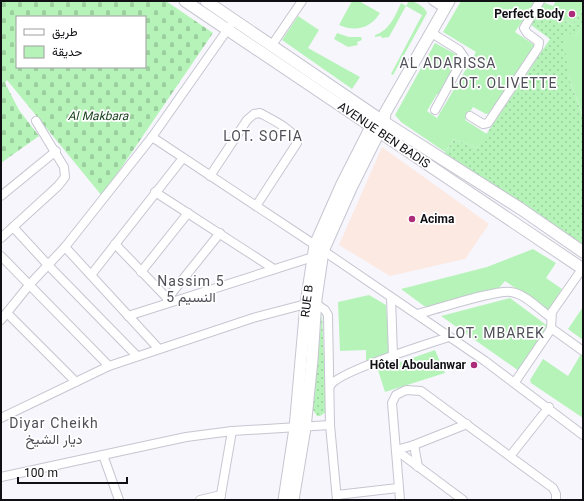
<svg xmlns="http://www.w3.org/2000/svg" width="584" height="501" font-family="Georgia,Vazirmatn,serif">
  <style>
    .commercial { fill: #fce9e1 }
    .grass { fill: url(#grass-dots) }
    .cemetery { fill: url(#cemetery-stones); fill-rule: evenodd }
    .green { fill: #b6f3b9 }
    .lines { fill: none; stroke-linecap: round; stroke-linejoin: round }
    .street-casing { stroke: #c6c6d1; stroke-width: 10 }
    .secondary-casing { stroke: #c6c6d1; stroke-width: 13 }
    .street { stroke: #fff; stroke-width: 8 }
    .secondary { stroke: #fff; stroke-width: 11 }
    .poi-dot { fill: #ac2c79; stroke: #fff; stroke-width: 1.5 }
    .labels { text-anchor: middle; stroke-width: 3.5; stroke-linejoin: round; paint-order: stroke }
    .poi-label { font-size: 12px; font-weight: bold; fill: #101014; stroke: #fff; text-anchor: end }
    .park-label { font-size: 12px; font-style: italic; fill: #153f1a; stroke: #fff }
    .street-label { font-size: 12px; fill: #101014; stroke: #fff }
    .quarter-label { font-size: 14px; letter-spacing: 1px; fill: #4f4f58; stroke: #fff }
  </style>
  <defs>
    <pattern id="grass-dots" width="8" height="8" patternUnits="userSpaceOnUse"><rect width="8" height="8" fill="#b6f3b9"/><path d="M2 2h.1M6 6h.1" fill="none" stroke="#9bcf9e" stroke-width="1.8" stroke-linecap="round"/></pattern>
    <pattern id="cemetery-stones" width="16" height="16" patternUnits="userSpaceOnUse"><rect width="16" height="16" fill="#b6f3b9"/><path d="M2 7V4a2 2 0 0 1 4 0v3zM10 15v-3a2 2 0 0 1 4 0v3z" fill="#9bcf9e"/></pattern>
  </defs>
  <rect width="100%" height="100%" fill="#f7f6fd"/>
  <polygon class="commercial" points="382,147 489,224 465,259 390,276 339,245"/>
  <g class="grass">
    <polygon points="541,6 572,25 583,9 583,24 575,37 568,75 583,117 583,245 451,157 448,161 442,157 454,139 477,148 550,39 531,25 530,23"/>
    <polygon points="322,313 326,403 326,412 320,416 317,416 313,410 313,403"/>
  </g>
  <path class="cemetery" d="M1,1H166L213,33L102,196L7,80L5,83L19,110L39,136L1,163ZM17,17H145V67H17Z"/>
  <g class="green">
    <path d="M352,1H359L380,13C370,29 355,32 339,25Z"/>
    <path d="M409,1C415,1 425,7 427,13L393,75L391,74L422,15L406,6L389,37L382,38L381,36L375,37V35C390,30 395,16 401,3L406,6Z"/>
    <polygon points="461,1 536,1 515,32 536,46 492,113 486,114 473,107 465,120 487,134 477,148 454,139 445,152 401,122 395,115 435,43 461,57 441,96 437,94 427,111 437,118 476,52 443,32"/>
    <polygon points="556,1 583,1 583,9 572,25 541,6 545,3 553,6"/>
    <polygon points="298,16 319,30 308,48 360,77 352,89 282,40"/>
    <polygon points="583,24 583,116 568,75 564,36 569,33 575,37"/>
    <polygon points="337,33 349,37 361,37 362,40 357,42 358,45 348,47 334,39"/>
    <polygon points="533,249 556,263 546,278 562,289 548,311 505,281 499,288 494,289 428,307 424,306 401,289 487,267"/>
    <polygon points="369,295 386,305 389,350 386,355 366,362 366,350 340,351 338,302"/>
    <polygon points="510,298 549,327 519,371 441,316"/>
    <polygon points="583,307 583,340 568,329"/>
    <polygon points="435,350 445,373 385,392 378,370"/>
    <polygon points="581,354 583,356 583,418 531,383 530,380 543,359 568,376"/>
  </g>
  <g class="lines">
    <g class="street-casing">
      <g id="street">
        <polyline points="433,1 444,8"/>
        <polyline points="430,32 459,50 464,57 435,110"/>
        <polyline points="272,45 302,1"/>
        <polyline points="470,116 483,124 488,123 538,48 539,42 527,33 524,28 540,1"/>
        <polyline points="152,137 315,245 485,361 583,435"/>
        <path d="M210,176L247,120L254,114L260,113C271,119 297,131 297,143L256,206"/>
        <polyline points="155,192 274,269"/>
        <polyline points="1,196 56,151"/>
        <polyline points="13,227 48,265 137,356"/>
        <polyline points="1,238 58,186 65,177 64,167 36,121"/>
        <polyline points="115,244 170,301"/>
        <polyline points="65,247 158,348"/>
        <polyline points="1,256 109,366"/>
        <polyline points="141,272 188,213"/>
        <polyline points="91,275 183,158"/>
        <polyline points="391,297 393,356"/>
        <polyline points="167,299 220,233"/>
        <polyline points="316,304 325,310 328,315 330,425 337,500"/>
        <polyline points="7,313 76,382"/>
        <path d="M417,314C435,310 497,289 511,292C525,294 539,309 550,317"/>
        <polyline points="128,316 313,257"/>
        <polyline points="1,320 30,284 65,247 152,137 230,26"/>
        <polyline points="551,328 583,351"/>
        <polyline points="515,382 549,332 551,328 552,312 582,269"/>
        <path d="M330,386C337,372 430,343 449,337"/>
        <polyline points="1,418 109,366 253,318 306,304"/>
        <polyline points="414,445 418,467"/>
        <polyline points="396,450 463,500"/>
        <polyline points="396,450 414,445 467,424"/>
        <polyline points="103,455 119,500"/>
        <polyline points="511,455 549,407"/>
        <polyline points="1,477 186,437 232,431 330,425"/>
        <polyline points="337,495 398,488"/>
        <polyline points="200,500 221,495"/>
        <polyline points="220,500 232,431"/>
        <polyline points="400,500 392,403 396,395 406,390 421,391 553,488 556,494 556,500"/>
      </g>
    </g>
    <g class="secondary-casing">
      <g id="secondary">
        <polyline points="185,1 583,269"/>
        <polyline points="206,1 384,122 521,209 583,252"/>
        <polyline points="284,500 295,428 306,304 315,245 342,184 374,121"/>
        <polyline points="293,500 305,428 312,360 316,299 323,251 351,188 384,122 385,113 449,1"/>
      </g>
    </g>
    <use href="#street" class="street"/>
    <use href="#secondary" class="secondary"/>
  </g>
  <g class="poi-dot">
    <circle cx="572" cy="14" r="4"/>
    <circle cx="412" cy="219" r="4"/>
    <circle cx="474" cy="365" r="4"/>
  </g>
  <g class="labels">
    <g class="poi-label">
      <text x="564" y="18">Perfect Body</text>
      <text x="420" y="223" text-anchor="start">Acima</text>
      <text x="466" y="369">Hôtel Aboulanwar</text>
    </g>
    <g class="park-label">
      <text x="98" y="120">Al Makbara</text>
    </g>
    <g class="street-label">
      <text transform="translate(384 135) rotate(34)" y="4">AVENUE BEN BADIS</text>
      <text transform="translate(307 301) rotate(-83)" y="4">RUE B</text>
    </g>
    <g class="quarter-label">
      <text x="448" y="68">AL ADARISSA</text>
      <text x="504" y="88">LOT. OLIVETTE</text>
      <text x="263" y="141">LOT. SOFIA</text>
      <text x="191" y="286">Nassim 5<tspan x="191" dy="16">النسيم 5</tspan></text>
      <text x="496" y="338">LOT. MBAREK</text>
      <text x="54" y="428">Diyar Cheikh<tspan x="54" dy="16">ديار الشيخ</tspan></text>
    </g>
  </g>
  <rect width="584" height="501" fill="none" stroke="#101014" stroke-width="4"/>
  <rect x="16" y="16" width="130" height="52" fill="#ffffff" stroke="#9f9fa1"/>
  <rect x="24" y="29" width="20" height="6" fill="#ffffff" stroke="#9f9fa1"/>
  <text x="52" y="36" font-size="12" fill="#101014">طريق</text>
  <rect x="24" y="46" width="20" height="12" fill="#b6f3b9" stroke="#9f9fa1"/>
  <text x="52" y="56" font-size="12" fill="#101014">حديقة</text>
  <path d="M18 477v6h109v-6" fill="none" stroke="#101014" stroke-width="2"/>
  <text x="24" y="477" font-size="12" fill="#101014" stroke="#ffffff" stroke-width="3" paint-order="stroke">100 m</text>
</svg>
